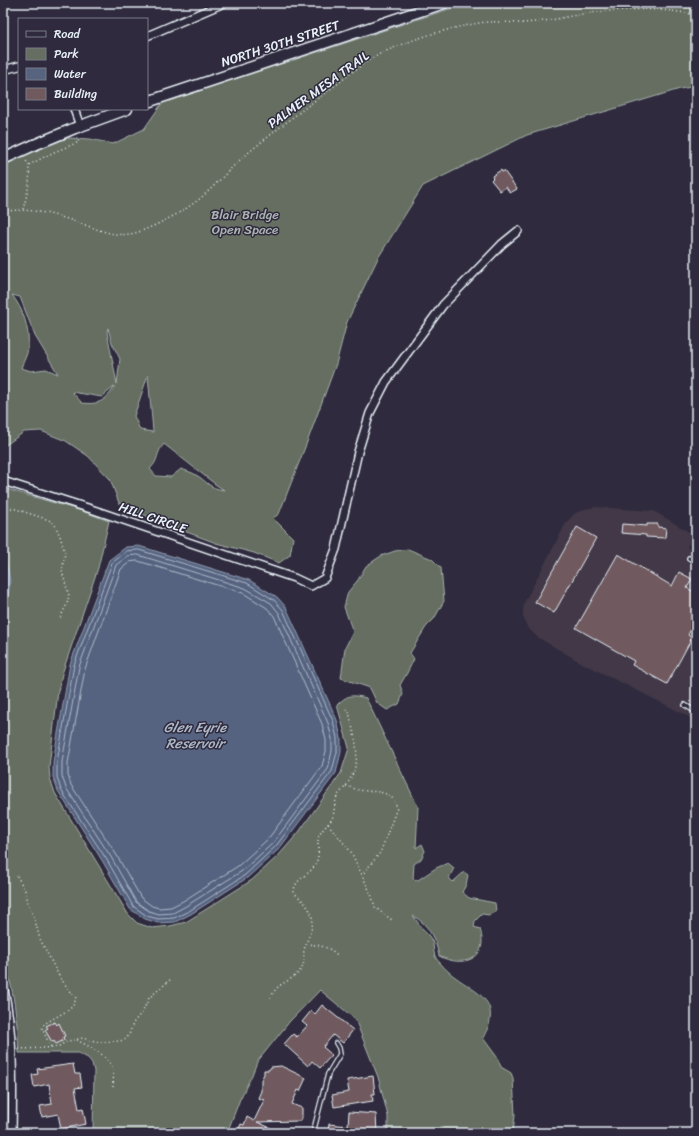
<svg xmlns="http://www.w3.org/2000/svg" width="699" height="1136" font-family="Sriracha,sans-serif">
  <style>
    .built { fill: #423847 }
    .green { fill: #656e61; stroke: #a6b0ac; fill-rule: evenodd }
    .water { fill: #576480; stroke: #919cb0 }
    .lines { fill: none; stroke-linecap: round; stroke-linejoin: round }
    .shore { stroke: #aeb9c8; stroke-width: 1 }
    .building { fill: #705a5e; stroke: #e8f1f8 }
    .lane-casing { stroke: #e8f1f8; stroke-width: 6 }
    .street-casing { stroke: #e8f1f8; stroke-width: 10 }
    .secondary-casing { stroke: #e8f1f8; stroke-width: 13 }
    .path { stroke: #e8f1f8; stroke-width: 1.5; stroke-dasharray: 1 3; stroke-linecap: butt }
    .lane { stroke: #2f2a3d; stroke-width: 3.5 }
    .street { stroke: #2f2a3d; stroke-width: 7 }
    .secondary { stroke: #2f2a3d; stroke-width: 10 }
    .secondary-bridge-casing { stroke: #e8f1f8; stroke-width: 13; stroke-linecap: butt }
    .secondary-bridge { stroke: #2f2a3d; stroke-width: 10 }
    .labels { text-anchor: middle; stroke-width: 3; stroke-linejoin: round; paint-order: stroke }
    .street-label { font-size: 13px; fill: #e8f1f8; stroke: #2f2a3d }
    .park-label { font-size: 13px; fill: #adb6b4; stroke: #2f2a3d }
    .water-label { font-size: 14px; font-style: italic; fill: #aeb9c8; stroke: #2f2a3d }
  </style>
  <rect width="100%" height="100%" fill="#2f2a3d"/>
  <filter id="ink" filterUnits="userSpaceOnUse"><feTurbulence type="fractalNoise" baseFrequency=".025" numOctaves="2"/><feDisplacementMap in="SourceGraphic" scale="8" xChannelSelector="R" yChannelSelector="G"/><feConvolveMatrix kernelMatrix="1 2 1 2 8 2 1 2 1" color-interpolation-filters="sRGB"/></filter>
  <g filter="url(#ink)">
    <polygon class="built" points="595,507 654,511 694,535 687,547 696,552 696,722 684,714 580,662 537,637 527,627 523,617 523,610 524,603 566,523 574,514 585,509"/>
    <g class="green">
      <path d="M484,3H696V86L680,89L527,135L423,186L378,258L347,322L336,364L309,437L279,514L273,518L293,538L290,555L279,563L254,553L216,543L176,528L139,513L119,503L110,479L88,456L66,441L41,431L24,432L3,447V163L67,138L90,139L113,144L144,129L162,103L449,9ZM12,295L20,297L35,336L58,374L46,369L31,371L21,368C23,362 28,354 28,347C30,329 23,309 12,295ZM108,328L112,343L120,359L117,384L107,332ZM148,375L153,431V432L140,430L134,416ZM115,386C106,401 99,405 82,403L72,392L102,397ZM164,444L215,484L224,490C208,488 207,481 196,475C192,472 186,471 181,469L171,477L156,476L150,469C160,459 155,454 164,444Z"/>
      <path d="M3,488L82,511L109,521L98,568L62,674L58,691L49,767L50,778L55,793L128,914L137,923L152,928L170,926L186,922L252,880L279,855L299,832L341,773L349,748L337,705C347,695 351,694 366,698L418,807L416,848L422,844L425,851L421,859L414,864L413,879L418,880L436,868L448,863L454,868L449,878L453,882L464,872L468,875L466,885L462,892L469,898L495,903L496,911L489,915L482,914L475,921L474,927L480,929C490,960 462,968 439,956C436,940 428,923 413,916C416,920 419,924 422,929C425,932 430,936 432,941C434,945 433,951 435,956C436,959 440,963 442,965C464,991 508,994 483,1038L497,1057L501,1067L511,1073L513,1078L515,1115L513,1133H388V1116L378,1077L355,1019L320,990L290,1021L257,1062L252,1075L240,1099L227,1133H93L94,1071L92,1063L88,1058L78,1053H19C17,1019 14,989 3,956Z"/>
      <polygon points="408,549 432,559 441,568 444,601 434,619 426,627 410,653 414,659 407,673 400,685 403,694 399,704 387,710 377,703 370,688 341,678 345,648 353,632 344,607 348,592 358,580 366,566 381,556 395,551"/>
    </g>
    <g class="water">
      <polygon points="139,546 249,580 277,597 286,607 337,720 341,738 341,752 336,773 279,849 247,878 191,914 175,922 158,923 145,919 130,909 103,862 58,791 53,777 53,762 70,664 109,560 126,547"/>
      <path d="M3,558C11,573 13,590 3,604Z"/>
    </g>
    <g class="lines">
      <g class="shore">
        <polygon points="139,550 247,583 274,600 283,610 333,721 337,738 337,752 332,771 276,846 245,875 189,911 174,918 158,919 147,916 133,906 107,860 61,790 57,777 57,762 74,665 112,563 127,551"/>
        <polygon points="138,555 245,588 271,603 279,613 328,723 332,739 332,751 328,769 273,843 242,871 186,906 173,913 159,914 149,911 136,902 111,857 66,788 62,776 62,762 79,667 116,565 128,556"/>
        <polygon points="138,561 243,593 267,608 274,616 322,724 326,740 326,751 322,766 268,839 238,866 183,901 171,907 159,908 152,906 141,898 116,854 71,785 68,775 68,763 85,669 121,569 130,562"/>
      </g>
    </g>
    <g class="building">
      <polygon points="501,170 502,172 504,171 517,189 510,193 506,187 500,191 491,180 493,178 492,176"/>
      <polygon points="622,524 647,526 647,524 658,524 658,527 666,528 665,538 646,537 646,535 621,533"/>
      <polygon points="577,527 596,538 554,613 535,602"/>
      <polygon points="618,554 672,586 679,572 692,579 687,588 696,593 696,620 688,635 692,638 667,684 632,665 634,661 576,628"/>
      <polygon points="322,1005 353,1030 343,1043 333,1035 323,1047 332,1055 320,1068 312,1061 308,1066 284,1044 293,1034 297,1037 307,1026 302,1022 311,1011 315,1014"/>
      <polygon points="55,1022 57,1025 59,1023 65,1036 63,1037 64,1040 56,1044 54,1041 52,1042 45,1030 48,1028 46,1026"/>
      <polygon points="73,1064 75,1074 80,1074 82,1087 75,1088 79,1109 83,1108 86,1124 61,1129 58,1114 42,1117 40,1106 52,1104 49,1084 34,1087 32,1075 38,1074 37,1069"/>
      <polygon points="281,1066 306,1078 300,1091 298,1090 292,1104 302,1108 302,1118 300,1121 257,1122 282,1133 237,1133 241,1124 244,1125 247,1117 254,1121 264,1100 258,1098 261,1091 261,1080 264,1074 264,1070 269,1070 271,1067"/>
      <polygon points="373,1076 375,1094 372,1094 373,1101 334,1107 332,1095 349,1092 347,1080"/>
      <polygon points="349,1112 376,1114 377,1133 328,1133 329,1124 348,1126"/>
    </g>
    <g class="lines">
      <g class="lane-casing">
        <g id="lane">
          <polyline points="689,558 696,562"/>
          <polyline points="685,705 696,712"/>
          <polyline points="313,1133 328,1074 340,1054 339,1048 336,1043"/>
        </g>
      </g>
      <g class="street-casing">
        <g id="street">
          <polyline points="147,36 224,3"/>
          <polyline points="3,70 19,66"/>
          <polyline points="74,109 80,126"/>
          <polyline points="3,481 91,509 294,578 311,586 325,578 336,549 358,452 370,413 386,382 443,305 502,244 518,231"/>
          <path d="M3,984C14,1033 13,1083 12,1133"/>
        </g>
      </g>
      <g class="secondary-casing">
        <g id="secondary">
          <polyline points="147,102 444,3"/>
          <polyline points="34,145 75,128 127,109"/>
        </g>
      </g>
      <g class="path">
        <polyline points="3,143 11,145"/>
        <polyline points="29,165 54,152 79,142 77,137"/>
        <path d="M23,209C27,195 34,172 25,159"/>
        <path d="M3,212C31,206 59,216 85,225C107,233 121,239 144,230C163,222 189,209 204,195C219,182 232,166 248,153C277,129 306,107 336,85C350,74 364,62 380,54C411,39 445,29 479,23C492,21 504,22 517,23C526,23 535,22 544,21C559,19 574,15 589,13C626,9 659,7 696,15"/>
        <polyline points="3,507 16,509 49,520 55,525 60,536 65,553 62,571 69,596 67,604 59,620"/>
        <path d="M346,786C350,787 355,789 359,790C374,793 392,788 397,808L380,853L362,875"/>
        <polyline points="328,824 351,852 371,894 375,907 381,912 392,920"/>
        <polyline points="17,876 26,892 28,904 34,917 40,939 60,978 76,998 74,1004 70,1009 44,1024 42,1029 51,1047"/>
        <path d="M306,944C318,945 328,946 337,955"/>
        <path d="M271,998C276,983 287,984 298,973C306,965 303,961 304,950C306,943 309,937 311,930C317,914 305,902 294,893C293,879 309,876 315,865C321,855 316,846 319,836C322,829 328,825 332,819C335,811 334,802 338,795C340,792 344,789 346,786C364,759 355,741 349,712L346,709"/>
        <path d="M77,1040C89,1047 110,1055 113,1071C114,1076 113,1082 113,1087"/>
        <polyline points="19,1049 46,1048 59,1046 68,1041 83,1038 99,1042 120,1041 126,1039 129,1035 133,1023 143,1011 149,998 171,979"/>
      </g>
      <use href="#lane" class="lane"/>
      <use href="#street" class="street"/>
      <use href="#secondary" class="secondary"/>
      <g class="secondary-bridge-casing">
        <polyline id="secondary-bridge" points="3,159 34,145"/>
      </g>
      <use href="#secondary-bridge" class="secondary-bridge"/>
    </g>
  </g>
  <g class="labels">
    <g class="street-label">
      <text transform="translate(280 43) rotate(-18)" y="5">NORTH 30TH STREET</text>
      <text transform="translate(318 89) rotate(-36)" y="5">PALMER MESA TRAIL</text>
      <text transform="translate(153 517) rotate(19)" y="5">HILL CIRCLE</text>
    </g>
    <g class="park-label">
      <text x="245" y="219">Blair Bridge<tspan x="245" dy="15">Open Space</tspan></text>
    </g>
    <g class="water-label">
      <text x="195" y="732">Glen Eyrie<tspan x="195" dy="16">Reservoir</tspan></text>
    </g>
  </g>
  <rect width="699" height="1136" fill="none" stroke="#2f2a3d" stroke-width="16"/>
  <rect x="8" y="8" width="683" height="1120" fill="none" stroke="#e8f1f8" stroke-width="1.5" filter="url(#ink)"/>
  <rect x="18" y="18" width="130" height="92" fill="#2f2a3d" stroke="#797a88"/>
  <rect x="26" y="31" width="20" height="6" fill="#2f2a3d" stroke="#797a88"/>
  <text x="54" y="38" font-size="12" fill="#e8f1f8">Road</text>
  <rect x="26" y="48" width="20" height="12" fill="#656e61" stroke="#797a88"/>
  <text x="54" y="58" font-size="12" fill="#e8f1f8">Park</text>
  <rect x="26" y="68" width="20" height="12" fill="#576480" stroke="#797a88"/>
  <text x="54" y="78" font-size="12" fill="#e8f1f8">Water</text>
  <rect x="26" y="88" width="20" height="12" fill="#705a5e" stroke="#797a88"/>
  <text x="54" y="98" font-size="12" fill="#e8f1f8">Building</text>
</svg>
